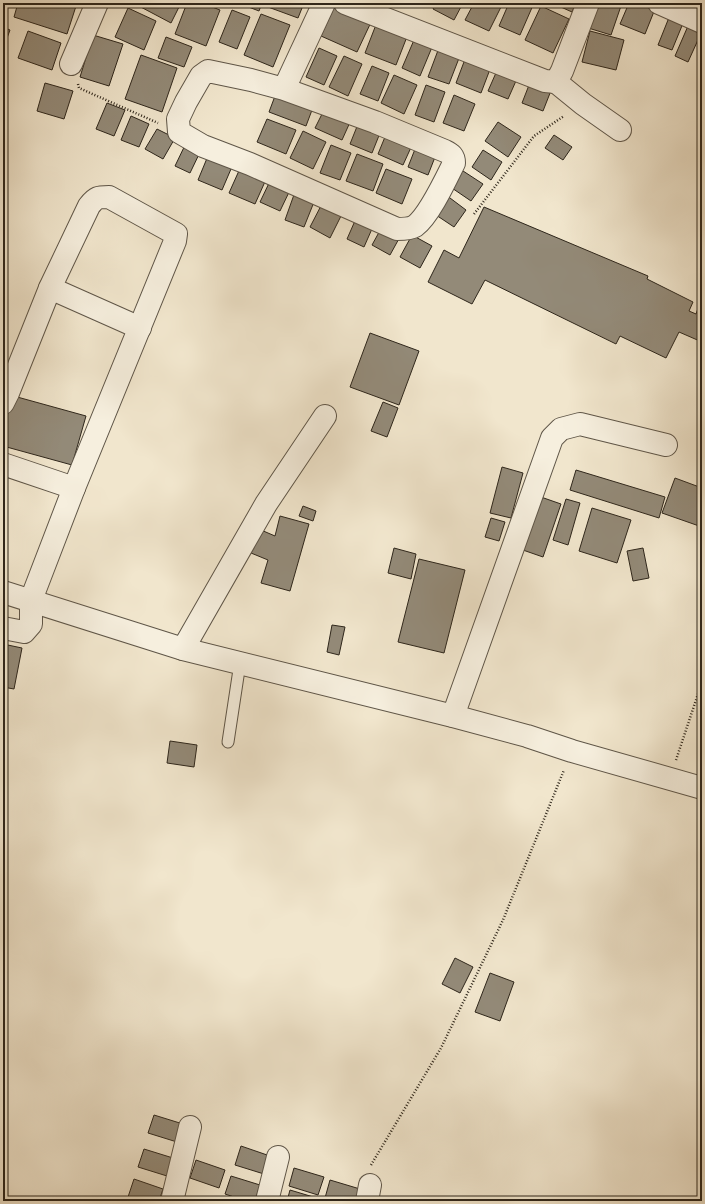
<svg xmlns="http://www.w3.org/2000/svg" width="705" height="1204" font-family="'Libre Bodoni',serif">
  <style>
    .building { fill: #938a78; stroke: #2e261b }
    .lines { fill: none; stroke-linecap: round; stroke-linejoin: round }
    .service-casing { stroke: #5f5648; stroke-width: 13 }
    .minor-casing { stroke: #5f5648; stroke-width: 24 }
    .path { stroke: #2e261b; stroke-width: 2.5; stroke-dasharray: 1 2; stroke-linecap: butt }
    .service { stroke: #f6efde; stroke-width: 11 }
    .minor { stroke: #f6efde; stroke-width: 22 }
  </style>
  <rect width="100%" height="100%" fill="#f1e6cd"/>
  <filter id="stains"><feTurbulence type="fractalNoise" baseFrequency=".005" numOctaves="4"/><feColorMatrix values="0 0 0 0 .2 0 0 0 0 .09 0 0 0 0 .02 0 0 0 .5 -.17"/></filter>
  <radialGradient id="worn" r=".72"><stop offset=".6" stop-color="#630" stop-opacity="0"/><stop offset="1" stop-color="#630" stop-opacity=".3"/></radialGradient>
  <g class="building">
    <polygon points="18,3 77,3 67,34 14,17"/>
    <polygon points="138,3 181,3 171,23 137,5"/>
    <polygon points="187,3 202,3 220,10 206,46 175,34"/>
    <polygon points="238,3 262,3 259,11"/>
    <polygon points="269,3 304,3 298,18 268,7"/>
    <polygon points="336,3 373,18 357,52 321,36"/>
    <polygon points="436,3 463,3 454,20 433,9"/>
    <polygon points="474,3 503,3 489,31 465,20"/>
    <polygon points="509,3 534,3 520,35 499,26"/>
    <polygon points="552,3 576,3 572,12"/>
    <polygon points="593,3 622,3 611,35 585,27"/>
    <polygon points="629,3 654,3 657,4 645,34 620,24"/>
    <polygon points="541,6 569,19 553,53 525,40"/>
    <polygon points="128,8 156,21 144,50 115,37"/>
    <polygon points="232,10 250,17 237,49 219,42"/>
    <polygon points="672,10 686,16 672,50 658,45"/>
    <polygon points="261,14 290,25 273,67 244,55"/>
    <polygon points="379,17 410,29 396,65 365,53"/>
    <polygon points="691,19 702,31 688,62 675,56"/>
    <polygon points="3,27 10,30 3,49"/>
    <polygon points="28,31 61,43 52,70 18,58"/>
    <polygon points="590,31 624,40 616,70 582,62"/>
    <polygon points="417,33 435,40 420,76 402,68"/>
    <polygon points="93,35 123,44 109,86 80,77"/>
    <polygon points="166,37 192,47 184,67 158,58"/>
    <polygon points="440,45 461,53 449,84 428,77"/>
    <polygon points="319,48 337,56 324,85 306,77"/>
    <polygon points="467,54 492,64 481,93 456,83"/>
    <polygon points="141,55 177,68 162,112 125,99"/>
    <polygon points="344,56 362,64 348,96 329,87"/>
    <polygon points="372,66 389,73 378,101 360,94"/>
    <polygon points="499,66 519,74 508,99 488,91"/>
    <polygon points="394,75 417,85 404,114 381,103"/>
    <polygon points="531,80 552,88 543,111 522,103"/>
    <polygon points="45,83 73,91 64,119 37,111"/>
    <polygon points="426,85 445,92 434,122 415,115"/>
    <polygon points="278,88 315,102 306,126 269,112"/>
    <polygon points="454,95 475,104 464,131 443,123"/>
    <polygon points="107,103 125,110 114,136 96,129"/>
    <polygon points="325,108 351,120 342,140 315,128"/>
    <polygon points="131,116 149,124 139,147 121,140"/>
    <polygon points="267,119 296,130 286,154 257,142"/>
    <polygon points="498,122 521,137 508,157 485,141"/>
    <polygon points="358,124 380,133 372,153 350,144"/>
    <polygon points="157,129 175,138 163,159 145,149"/>
    <polygon points="303,131 326,142 313,169 290,158"/>
    <polygon points="387,132 413,143 403,165 378,154"/>
    <polygon points="554,135 572,147 563,160 545,148"/>
    <polygon points="187,141 202,148 190,173 175,166"/>
    <polygon points="417,144 437,152 428,175 408,167"/>
    <polygon points="331,145 351,153 340,180 320,173"/>
    <polygon points="483,150 502,162 491,180 472,167"/>
    <polygon points="210,151 234,162 222,190 198,180"/>
    <polygon points="357,154 383,164 373,191 346,181"/>
    <polygon points="242,164 268,175 255,204 229,193"/>
    <polygon points="386,169 412,179 402,204 376,193"/>
    <polygon points="460,169 483,184 471,201 449,186"/>
    <polygon points="271,179 291,188 280,211 260,202"/>
    <polygon points="296,189 316,197 304,227 285,220"/>
    <polygon points="446,195 466,210 454,227 433,213"/>
    <polygon points="324,200 344,210 330,238 310,227"/>
    <polygon points="484,207 648,276 647,279 693,302 689,311 696,314 702,297 702,342 679,332 666,358 620,336 616,344 485,280 472,304 428,282 444,250 459,258"/>
    <polygon points="358,214 375,222 364,247 347,239"/>
    <polygon points="383,225 401,235 390,255 372,245"/>
    <polygon points="412,235 432,246 420,268 400,257"/>
    <polygon points="370,333 419,351 399,405 350,387"/>
    <polygon points="10,395 86,416 72,465 3,446 3,422"/>
    <polygon points="383,402 398,408 387,437 371,431"/>
    <polygon points="502,467 523,473 511,518 490,513"/>
    <polygon points="576,470 665,497 659,518 570,490"/>
    <polygon points="675,478 702,488 702,527 662,513"/>
    <polygon points="538,496 561,504 543,557 520,549"/>
    <polygon points="566,499 580,503 568,545 553,540"/>
    <polygon points="303,506 316,511 313,521 299,516"/>
    <polygon points="592,508 631,520 617,563 579,551"/>
    <polygon points="280,516 309,524 290,591 261,583 268,560 251,553 261,530 275,536"/>
    <polygon points="491,518 505,522 499,541 485,537"/>
    <polygon points="394,548 416,554 411,579 388,573"/>
    <polygon points="643,548 649,578 633,581 627,551"/>
    <polygon points="419,559 465,570 444,653 398,642"/>
    <polygon points="332,625 345,627 339,655 327,652"/>
    <polygon points="3,644 22,648 14,689 3,687"/>
    <polygon points="170,741 197,745 194,767 167,763"/>
    <polygon points="455,958 473,967 460,993 442,984"/>
    <polygon points="490,973 514,982 500,1021 475,1012"/>
    <polygon points="154,1115 183,1124 177,1142 148,1133"/>
    <polygon points="241,1146 270,1156 264,1174 235,1165"/>
    <polygon points="144,1149 173,1158 167,1176 138,1167"/>
    <polygon points="196,1160 225,1170 219,1188 190,1178"/>
    <polygon points="294,1168 324,1177 318,1195 289,1186"/>
    <polygon points="231,1176 260,1185 255,1201 246,1201 225,1194"/>
    <polygon points="134,1179 163,1189 159,1201 140,1201 128,1197"/>
    <polygon points="330,1180 360,1189 356,1201 334,1201 325,1198"/>
    <polygon points="290,1190 320,1199 319,1201 287,1201"/>
  </g>
  <g class="lines">
    <g class="service-casing">
      <polyline id="service" points="228,742 240,663"/>
    </g>
    <g class="minor-casing">
      <g id="minor">
        <polyline points="345,3 545,81 556,82 562,71 588,3"/>
        <polyline points="659,3 702,22"/>
        <polyline points="71,64 97,3"/>
        <polyline points="556,82 583,104 620,130"/>
        <path d="M284,89L251,80L208,71L201,76L186,102L178,119L179,132L203,146L250,164L397,229C403,229 410,229 415,226C429,216 446,179 454,163C454,156 451,154 445,151L375,122L284,89L324,3"/>
        <polyline points="3,403 8,393 50,288 140,328"/>
        <polyline points="3,464 74,488"/>
        <polyline points="3,592 183,649 453,716 527,736 572,751 702,788"/>
        <path d="M3,628L24,632L31,624V600L74,488L175,241L176,234L109,197C98,197 96,197 89,206L50,288"/>
        <polyline points="183,649 266,504 325,416"/>
        <polyline points="453,716 552,438 561,429 580,424 666,445"/>
        <polyline points="172,1201 190,1127"/>
        <polyline points="267,1201 278,1157"/>
        <polyline points="367,1201 370,1185"/>
      </g>
    </g>
    <g class="path">
      <polyline points="78,84 79,88 158,123"/>
      <polyline points="474,214 534,136 564,116"/>
      <polyline points="676,760 702,682"/>
      <polyline points="371,1165 441,1048 503,920 564,770"/>
    </g>
    <use href="#service" class="service"/>
    <use href="#minor" class="minor"/>
  </g>
  <rect width="705" height="1204" fill="none" stroke="#f1e6cd" stroke-width="16"/>
  <rect x="4" y="4" width="697" height="1196" fill="none" stroke="#2e261b" stroke-width="2"/>
  <rect x="8" y="8" width="689" height="1188" fill="none" stroke="#2e261b"/>
  <rect width="100%" height="100%" filter="url(#stains)"/>
  <rect width="100%" height="100%" fill="url(#worn)"/>
</svg>
